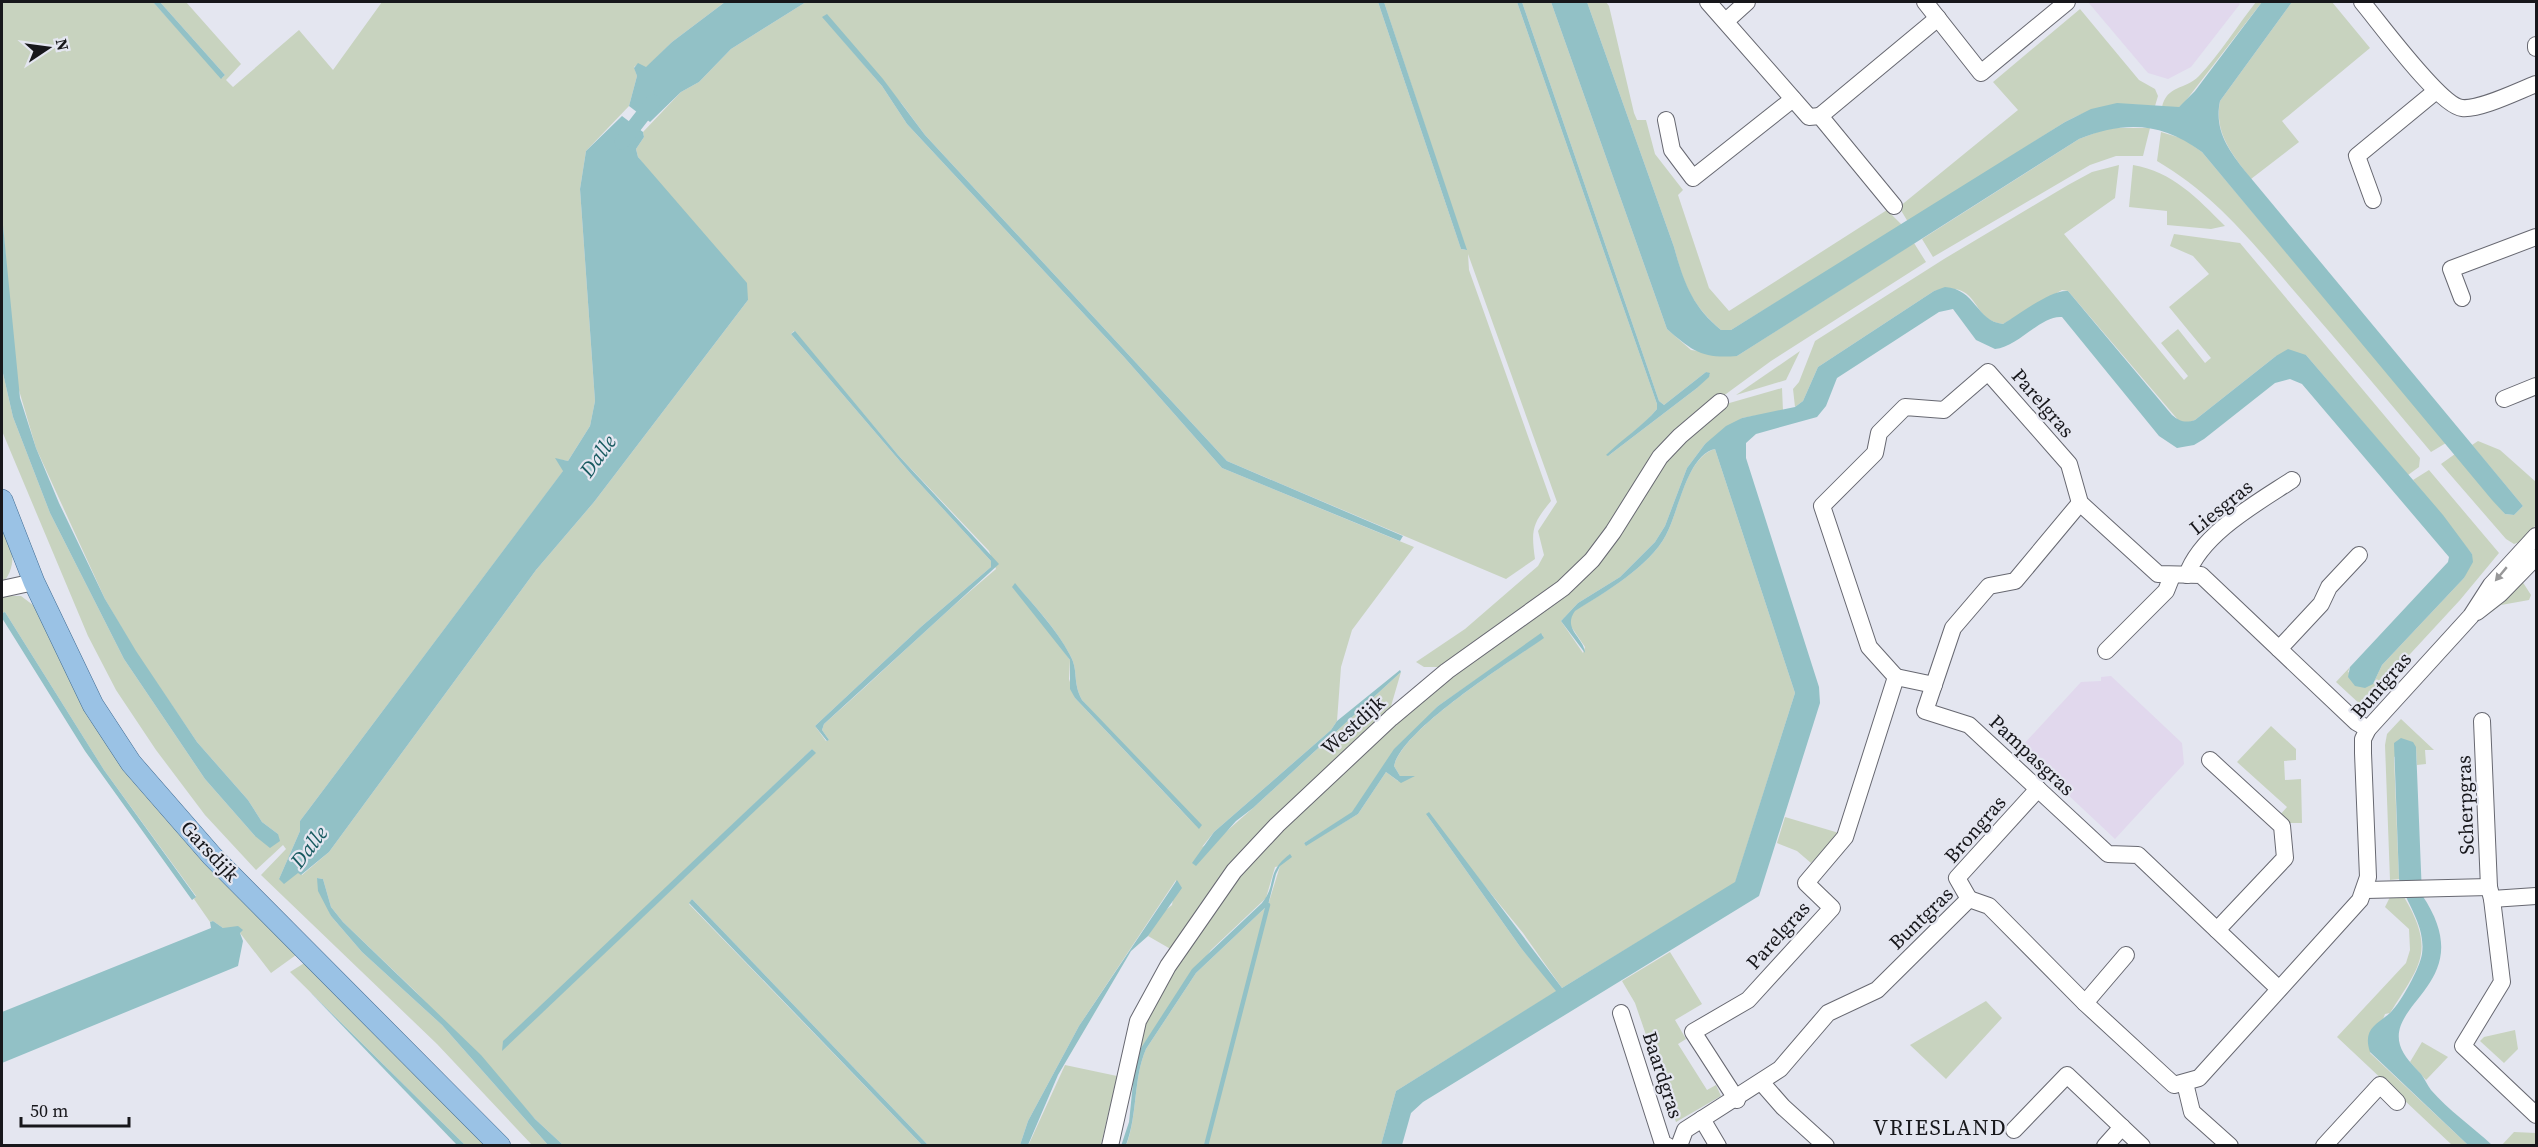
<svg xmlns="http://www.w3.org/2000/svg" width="2538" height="1147" font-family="'Source Serif 4',serif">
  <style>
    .education { fill: #e1d8ed }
    .green { fill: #c8d3bf; fill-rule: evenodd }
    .water { fill: #92c1c6 }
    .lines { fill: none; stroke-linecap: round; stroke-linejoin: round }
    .stream { stroke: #92c1c6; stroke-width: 4.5 }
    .canal { stroke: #92c1c6; stroke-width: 15 }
    .minor-casing { stroke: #676871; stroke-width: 18 }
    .major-casing { stroke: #406c93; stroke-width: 22 }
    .minor { stroke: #fff; stroke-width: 16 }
    .major { stroke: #9ac2e5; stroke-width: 21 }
    .oneway { fill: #979798 }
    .labels { text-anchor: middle; stroke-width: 4.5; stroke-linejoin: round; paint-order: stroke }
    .street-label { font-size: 20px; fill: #17171b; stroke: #e4e6f0 }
    .water-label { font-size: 21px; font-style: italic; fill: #185a60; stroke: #e4e6f0 }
    .quarter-label { font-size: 22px; letter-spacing: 1.5px; fill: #17171b; stroke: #e4e6f0 }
  </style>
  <rect width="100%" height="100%" fill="#e4e6f0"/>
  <g class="education">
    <polygon points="2088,2 2238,2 2240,4 2191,67 2168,79 2148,73"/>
    <polygon points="2111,676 2182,743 2184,764 2115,839 2066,793 2069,790 2022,746 2081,682 2101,681 2101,677"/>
  </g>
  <g class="green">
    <path d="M2,2H153L222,78L225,75L160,2H186L241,64L226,80L233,87L299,30L333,70L382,2H725L672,42L646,68L638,64L634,67L637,76L629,106L586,151L580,189L595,401L590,426L568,461L556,459L564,470L300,821V831L279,879L298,872L302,875L329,852L536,570L594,502L748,300L638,157L636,149L644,137L643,132L681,92L699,82L731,49L806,2H1378L1461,249L1466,250L1384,2H1517L1657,404V409C1643,426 1623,439 1608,456L1697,388L1710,374L1706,372L1664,405L1659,401L1522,2H1551L1667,329L1691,350L1737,356L1914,243L1926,262L1771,361L1711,405L1577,572L1443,667H1424L1416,662L1465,629L1538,566L1544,555L1538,531L1557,502L1468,254L1469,270L1551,501C1532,524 1531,530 1535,559L1506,579L1227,461L925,135L902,104L823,17L882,86L907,124L1124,357L1222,468L1414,547L1352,630L1341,667L1337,721L1331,730L1214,832L1202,847L1220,837L1253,808L1401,672L1389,713L1317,782L1174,951L1148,936L1162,913L1172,905L1176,880L1079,1026L1028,1121L1020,1145H928L692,899L689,904L922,1145H563L535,1119L415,991L343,922L331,907L323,879L317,878L331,916L362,952L442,1025L548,1145H532L437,1044L261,875L286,849L283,845L256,870L205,815L156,750L116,690L88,636L2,431V369L13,417L50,513L124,659L205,779L255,836L278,834L262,822L248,800L197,742L135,651L105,599L36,448L16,380L2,215ZM794,331L898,455L989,551L996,569C937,618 882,673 824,724L822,730L829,740L826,741L815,726L922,626L991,567V561L911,474L791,334ZM1015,584C1035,606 1056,629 1070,655C1079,671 1072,681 1082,700L1195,825L1075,698L1069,679L1070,660ZM812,749L815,753L502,1050L616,936Z"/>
    <path d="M1587,2H1606L1609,6L1634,113L1637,120H1646L1655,154L1683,190L1678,195L1709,288L1729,311L1887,210L1902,225L1731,330H1721C1691,304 1684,285 1674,247Z"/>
    <path d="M2256,2H2262L2184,103L2179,107H2162C2167,85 2185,90 2199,76C2220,54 2237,26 2256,2Z"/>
    <path d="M2292,2H2332L2370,48L2282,121L2299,142L2251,179C2232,154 2214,133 2220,101Z"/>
    <path d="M2080,9L2139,80L2155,89L2158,96L2155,106C2117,103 2099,104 2065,122L1908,222L1899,207L2018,110L1993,82Z"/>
    <polygon points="2108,128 2150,128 2143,156 2116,156 2090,165 1933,257 1922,239 2079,139"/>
    <path d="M2161,132L2184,139L2202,152L2446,443L2431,452C2386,398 2341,345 2295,292C2252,242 2215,195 2157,161Z"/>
    <path d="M2119,165L2115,198L2064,234L2184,380L2188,376L2161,343L2178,329L2205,363L2211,358L2169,307L2209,274L2193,256L2170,246L2174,234L2240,243L2420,458L2419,467L2408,475L2306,355L2276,356L2195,420L2187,423L2179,421L2068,291L2062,290L2003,324C1968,320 1983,279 1934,291L1818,367L1803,401L1795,407L1793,389L1799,382L1815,341L1944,259L2068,185L2092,172Z"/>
    <path d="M2133,165C2173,172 2197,198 2225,226L2211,229L2167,225V211L2129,207Z"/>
    <polygon points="1800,351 1786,380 1736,395"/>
    <path d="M1782,388L1783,411L1742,418L1705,444L1687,468L1665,526L1655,542L1620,577L1578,603L1561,621L1583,653L1585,647L1570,625L1569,619L1574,611C1604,593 1650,566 1666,535C1679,511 1686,457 1715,449L1795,693L1735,883L1562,988L1523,933L1426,814L1521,948L1557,991L1396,1091L1381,1145L1126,1146C1138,1114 1133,1079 1146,1049L1196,973L1268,905L1280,866L1275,867L1266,898L1211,950L1141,1048L1134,1043L1142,1021L1237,872L1402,714L1565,591L1664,459L1719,406ZM1542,634L1543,638C1509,663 1404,727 1394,766L1400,776H1409L1398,781L1386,772L1358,814L1306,845L1304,843L1352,813L1382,769L1438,706Z"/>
    <polygon points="2478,441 2500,450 2536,482 2536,525 2520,542 2514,544 2506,539 2441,464 2455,454 2505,514 2514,515 2523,506 2472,445"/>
    <polygon points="2429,470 2499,553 2460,600 2362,706 2336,682 2350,667 2348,672 2373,684 2382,665 2464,578 2472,554 2413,480"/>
    <path d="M2,518C11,541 20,564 2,584Z"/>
    <polygon points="2522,581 2531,595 2529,600 2501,605 2486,616 2484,614"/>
    <polygon points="2,596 21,596 33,605 70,673 296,955 271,973 240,933 242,930 223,928 213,921 210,922 194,899 196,896 104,770 5,612 2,613"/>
    <polygon points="2401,719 2434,750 2425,750 2426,764 2417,765 2416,747 2394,757 2399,879 2390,880 2385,745 2387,734"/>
    <polygon points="2271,726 2296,749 2296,760 2284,761 2285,780 2301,779 2302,823 2288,823 2279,816 2287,807 2237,762"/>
    <polygon points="1785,817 1839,833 1811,863 1797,851 1777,843"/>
    <path d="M2390,897H2404C2436,951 2420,965 2390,1013L2385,1014L2370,1053L2468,1145H2452L2337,1037L2406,963L2410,950L2409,929L2385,907Z"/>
    <polygon points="1670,952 1702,1004 1675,1020 1686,1039 1678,1044 1707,1090 1716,1085 1721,1096 1676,1122 1635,1003 1622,981"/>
    <polygon points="306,962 491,1145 465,1145 290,972"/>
    <polygon points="1986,1001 2002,1018 1946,1079 1910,1045"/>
    <polygon points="2515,1030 2518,1049 2504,1063 2480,1041 2484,1037"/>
    <polygon points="2422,1042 2448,1057 2426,1080 2410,1062"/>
    <polygon points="1065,1065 1117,1076 1101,1145 1028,1146"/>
    <polygon points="2514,1132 2536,1133 2536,1144 2501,1146"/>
  </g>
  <g class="water">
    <polygon points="153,2 160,2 225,75 221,79"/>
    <polygon points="725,2 806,2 731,49 699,82 681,92 650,122 629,106 637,76 634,68 638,63 646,67 672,42"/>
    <polygon points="1378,2 1384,2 1467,250 1461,249"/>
    <path d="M1517,2H1522L1659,401L1664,405L1706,372L1710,373L1709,377L1697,388L1608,456L1606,455C1622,439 1643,426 1657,409V404Z"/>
    <path d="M1551,2H1587L1674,247C1684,283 1692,306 1721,330H1731L2065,122L2091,109L2117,103L2179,107L2195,91L2262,2H2292L2220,101C2214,130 2228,149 2245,171L2523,506L2514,515L2505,514L2492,500L2202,152C2161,122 2125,121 2079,139L1737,356C1703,359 1692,351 1667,329Z"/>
    <polygon points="827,14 883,79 925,135 1227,461 1403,536 1400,541 1222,468 1124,357 907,124 882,86 822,17"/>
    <polygon points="622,116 643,132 644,137 636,149 638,157 747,283 748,300 594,502 536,570 329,852 301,875 298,873 284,884 279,879 300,831 300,821 563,471 555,458 568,461 590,426 595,401 580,189 586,151"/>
    <polygon points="2,215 20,398 36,448 59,503 105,599 136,651 197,742 248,800 262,822 278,834 280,841 270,848 255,836 205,779 124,659 50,513 13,417 2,369"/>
    <path d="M1945,287C1976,289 1976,321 2003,324C2019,315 2051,289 2068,291L2172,415C2180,422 2186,423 2195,420L2276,356L2288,349L2306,355L2443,515L2472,554L2473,562L2464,578L2382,665L2373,684L2365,688L2355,686L2348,677L2350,667L2448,562L2449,557L2302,384L2290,379L2275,383L2204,439L2194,445L2177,448L2159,436L2062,317C2041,315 2018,347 1995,349L1976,340L1953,309L1939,312L1837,378L1826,406L1817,417L1756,434L1746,443V458L1819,687L1820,703L1759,896L1423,1102L1411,1113L1402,1145H1381L1396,1091L1556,991L1521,948L1426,814L1429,812L1562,988L1735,882L1795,693L1715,449C1687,455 1679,511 1666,535C1650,566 1604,593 1575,611C1562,629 1584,637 1585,653L1561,621L1578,603L1620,577L1655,542L1665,526L1687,468L1705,444L1726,426L1742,418L1795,407L1803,401L1818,367L1934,291Z"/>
    <polygon points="795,331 898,455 999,564 824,724 822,730 829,740 827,741 815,726 922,626 991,567 991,561 911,474 791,334"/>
    <path d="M1015,583C1034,606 1056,628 1070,655C1079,671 1072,681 1082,700L1202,825L1199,829L1075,698L1070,689V660L1012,587Z"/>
    <polygon points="5,612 104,770 196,897 192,900 85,751 2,618 2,613"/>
    <path d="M1541,633L1544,638C1510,662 1403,728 1394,766L1400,776H1415L1401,783L1386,772L1358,814L1306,846L1304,843L1352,812L1394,749L1438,706Z"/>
    <polygon points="1400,670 1401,672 1253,808 1236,821 1196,866 1192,863 1214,832 1331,730 1337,721"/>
    <path d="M2401,738L2413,742L2416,747L2422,895C2480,981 2387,1001 2400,1045C2403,1056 2414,1066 2421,1074C2425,1079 2427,1085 2431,1090C2448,1110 2473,1127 2492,1145H2468L2370,1052C2362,1028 2378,1024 2391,1012C2401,1002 2420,968 2422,954C2426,926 2407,905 2399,879L2394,743Z"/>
    <polygon points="812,749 816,753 502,1051 503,1041"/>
    <path d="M1290,854L1292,857L1280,866L1276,874L1268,905L1196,973L1146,1049C1133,1079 1138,1114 1126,1145L1121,1146L1129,1122L1135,1064L1141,1048L1192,969L1262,903C1278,883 1265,873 1290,854Z"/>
    <polygon points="317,878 323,879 331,907 343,922 481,1055 535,1119 563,1145 548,1145 442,1025 362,952 331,916 318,891"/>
    <polygon points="1177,880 1182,888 1148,936 1131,951 1058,1075 1028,1145 1020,1145 1028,1121 1079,1026"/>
    <polygon points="692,899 928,1145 922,1145 689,903"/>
    <polygon points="213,921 223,928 238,926 243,930 240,933 243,941 238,966 2,1063 2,1012 211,928 210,922"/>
    <polygon points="309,991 465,1145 457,1145"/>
  </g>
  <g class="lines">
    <polyline class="stream" points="1206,1146 1268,905"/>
    <polyline class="canal" points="622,142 653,102"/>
    <g class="minor-casing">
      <g id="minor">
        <polyline points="1708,2 1809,117 1820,116 1894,206"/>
        <polyline points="1925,2 1981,73 2067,2"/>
        <path d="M2362,2C2379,22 2440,106 2462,108C2480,110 2518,91 2536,84"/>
        <polyline points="1726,21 1747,2"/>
        <polyline points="2536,45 2536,48"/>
        <polyline points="1820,116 1938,18"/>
        <polyline points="1666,120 1672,150 1693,178 1793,99"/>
        <polyline points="2373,200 2357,156 2436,91"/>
        <polyline points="2462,298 2451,269 2536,237"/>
        <polyline points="2504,399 2536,386"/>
        <polyline points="2080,503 2015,581 1989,586 1953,628 1925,711 1969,725 2108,854 2138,855 2279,989"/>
        <path d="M2187,575C2201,534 2257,503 2292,480"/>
        <polyline points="2,589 34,582"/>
        <polyline points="2477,612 2500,594 2536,557"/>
        <polyline points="2279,649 2321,604 2329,587 2359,555"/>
        <polyline points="2106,651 2166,591 2172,576"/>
        <polyline points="1896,677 1934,685"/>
        <polyline points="2482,721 2489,887 2492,899 2502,982 2463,1046 2536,1115"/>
        <polyline points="2210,760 2282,826 2285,858 2217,930"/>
        <polyline points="2366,890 2489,887"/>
        <polyline points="1969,899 1957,878 2038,789"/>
        <polyline points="2492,899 2536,896"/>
        <polyline points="2085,1003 2126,955"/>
        <polyline points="1621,1013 1663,1144 1668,1146"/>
        <polyline points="1762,1083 1783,1107 1826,1146"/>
        <polyline points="2185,1083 2192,1112 2230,1146"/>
        <polyline points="1737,1100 1693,1032 1748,1000 1832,908 1806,883 1845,837 1896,677 1869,647 1822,506 1875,453 1879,433 1905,407 1944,410 1988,372 2069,464 2080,503 2158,574 2201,575 2356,722 2368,729"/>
        <polyline points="1702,1119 1718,1146"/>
        <polyline points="2014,1130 2067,1075 2142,1146"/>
        <polyline points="1110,1146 1138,1021 1168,966 1234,871 1277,825 1391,718 1447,671 1563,588 1592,560 1613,532 1660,457 1680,436 1720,402"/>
        <polyline points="1679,1146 1685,1130 1780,1069 1828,1013 1877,990 1969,899 1989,906 2085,1003 2174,1085 2199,1078 2360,900 2368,877 2363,753 2363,739 2368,729 2471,616 2491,585 2536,536"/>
        <polyline points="2105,1146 2122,1127"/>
        <polyline points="2324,1146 2380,1085 2397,1102"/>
      </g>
    </g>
    <g class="major-casing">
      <polyline id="major" points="2,500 34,582 93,705 131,763 212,856 500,1146"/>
    </g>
    <use href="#minor" class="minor"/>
    <use href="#major" class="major"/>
  </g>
  <defs><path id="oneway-solid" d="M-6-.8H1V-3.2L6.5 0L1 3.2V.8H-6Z" transform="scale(1.5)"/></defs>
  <use class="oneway" href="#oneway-solid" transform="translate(2501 574) rotate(130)"/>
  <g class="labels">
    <g class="street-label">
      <text transform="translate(2043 403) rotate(49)" y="7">Parelgras</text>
      <text transform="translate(2221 507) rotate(-39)" y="7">Liesgras</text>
      <text transform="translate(2381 685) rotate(-49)" y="7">Buntgras</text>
      <text transform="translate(1353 725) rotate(-42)" y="7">Westdijk</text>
      <text transform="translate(2032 755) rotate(43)" y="7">Pampasgras</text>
      <text transform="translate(2465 805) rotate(-92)" y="7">Scherpgras</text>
      <text transform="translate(1975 829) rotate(-49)" y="7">Brongras</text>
      <text transform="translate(210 851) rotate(47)" y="7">Garsdijk</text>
      <text transform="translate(1921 918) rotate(-44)" y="7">Buntgras</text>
      <text transform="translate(1778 935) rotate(-48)" y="7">Parelgras</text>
      <text transform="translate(1663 1075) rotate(72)" y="7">Baardgras</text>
    </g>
    <g class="water-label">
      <text transform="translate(598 456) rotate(-54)" y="7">Dalle</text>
      <text transform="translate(309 847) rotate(-52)" y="7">Dalle</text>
    </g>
    <g class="quarter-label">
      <text x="1940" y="1135">VRIESLAND</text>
    </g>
  </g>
  <rect width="2538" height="1147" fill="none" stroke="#17171b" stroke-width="6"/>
  <g transform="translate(48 48) rotate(77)" stroke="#e4e6f0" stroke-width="4.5" paint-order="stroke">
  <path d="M0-4.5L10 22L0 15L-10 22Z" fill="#17171b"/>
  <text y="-9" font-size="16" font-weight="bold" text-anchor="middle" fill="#17171b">N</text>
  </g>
  <path d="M21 1117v9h108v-9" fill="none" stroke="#17171b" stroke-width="3"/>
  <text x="30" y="1117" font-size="18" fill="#17171b" stroke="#e4e6f0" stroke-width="4.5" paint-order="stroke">50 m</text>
</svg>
